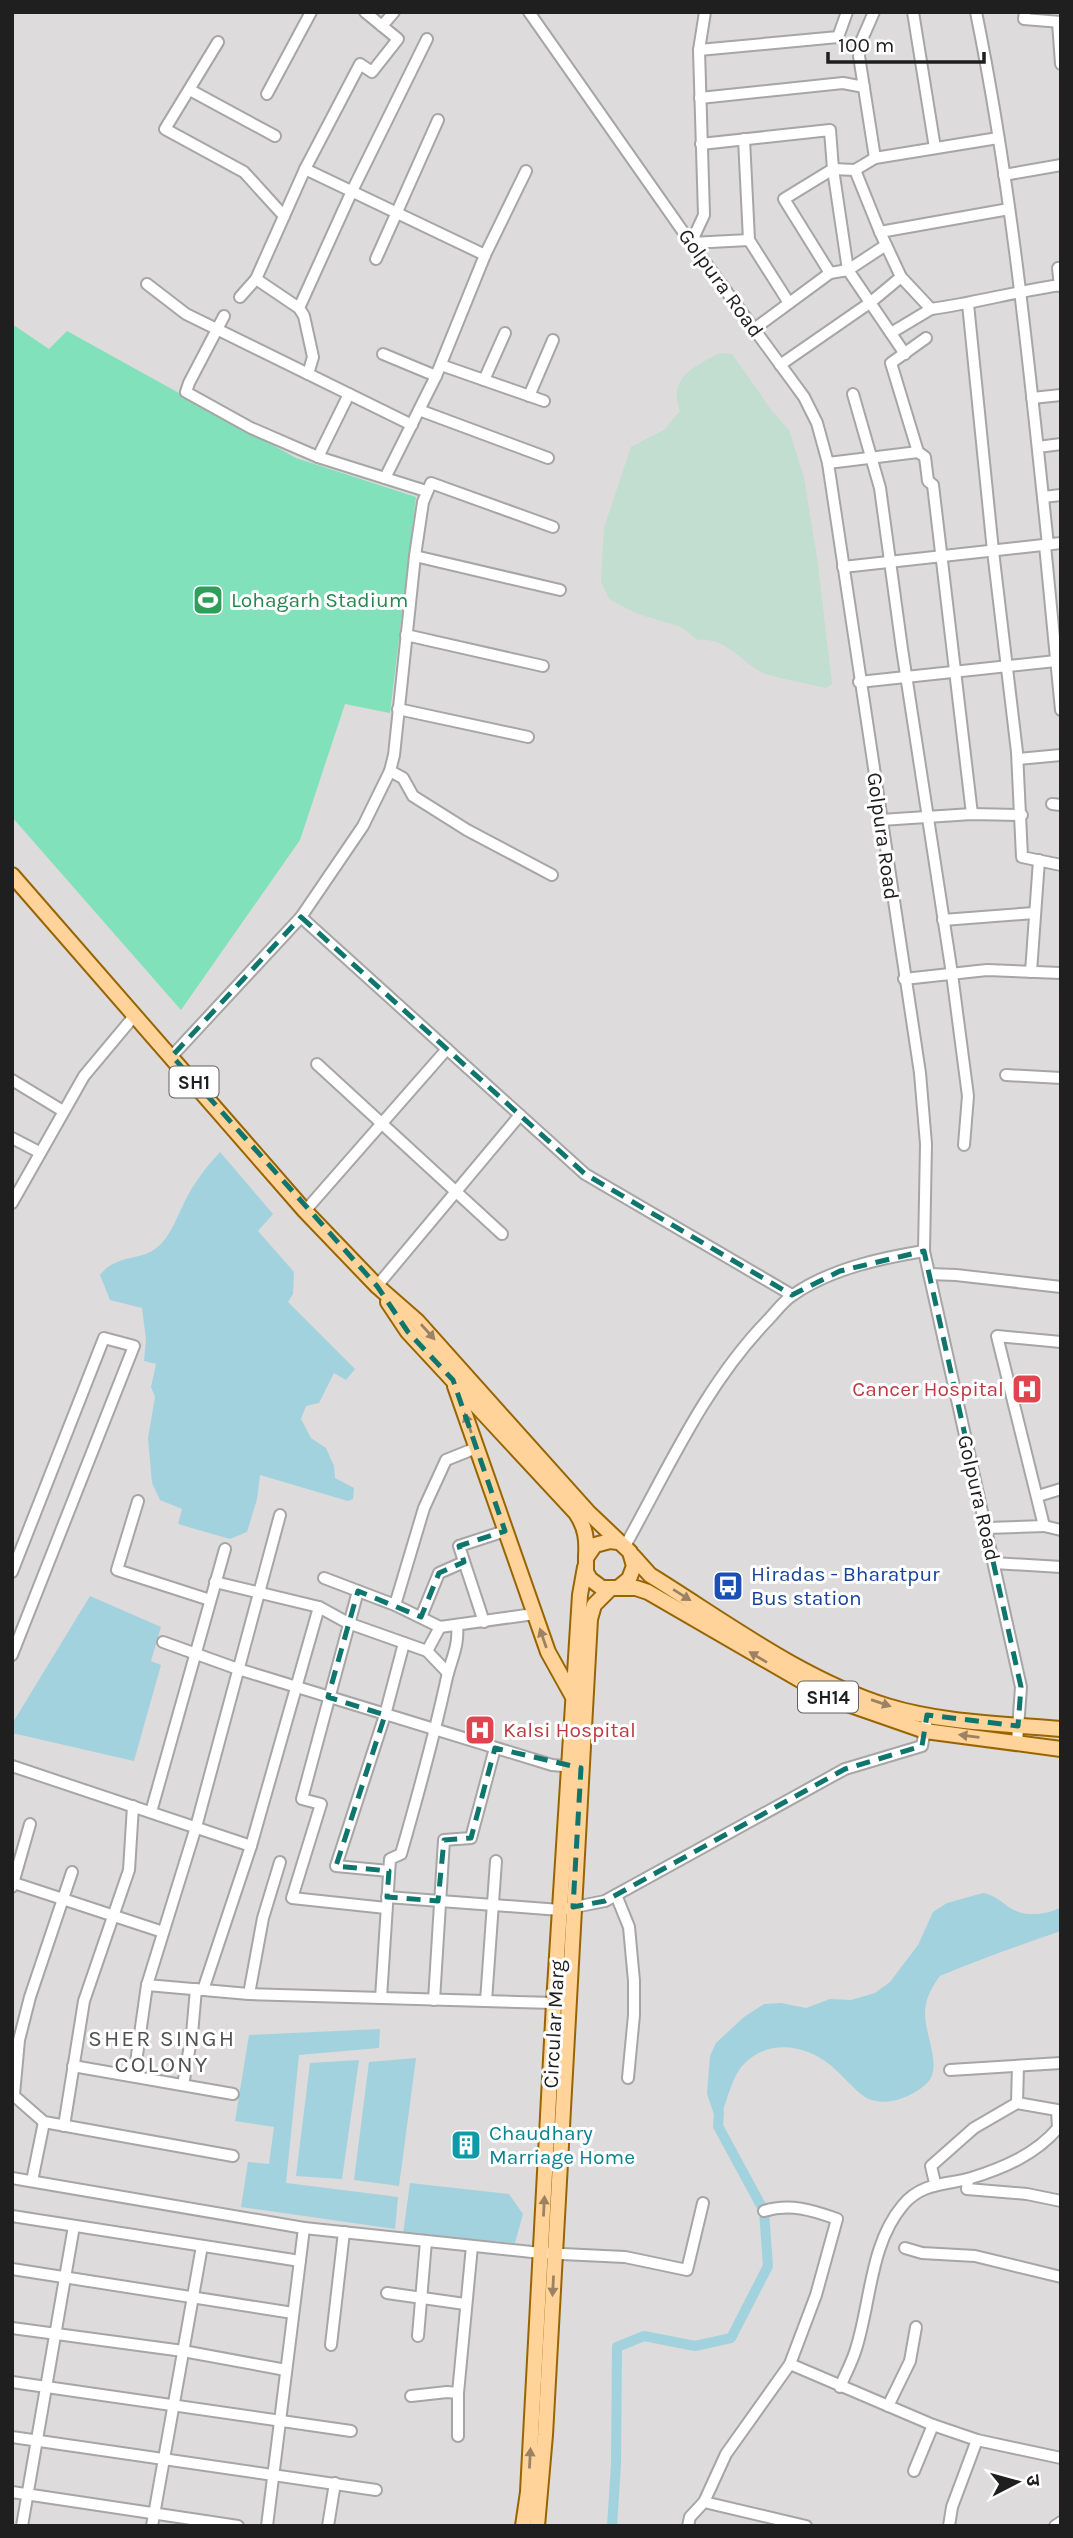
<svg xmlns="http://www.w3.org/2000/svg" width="1073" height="2538" font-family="Karla,'Noto Sans Devanagari',sans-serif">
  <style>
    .residential { fill: #dddbdb }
    .wetland { fill: #c1ded0 }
    .pitch { fill: #80e1bb }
    .water { fill: #a3d2df }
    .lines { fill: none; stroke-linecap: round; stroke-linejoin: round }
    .canal { stroke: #a3d2df; stroke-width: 10 }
    .minor-casing { stroke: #a6a6a6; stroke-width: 14 }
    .major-casing { stroke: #996500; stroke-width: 18 }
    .minor { stroke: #fff; stroke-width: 10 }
    .major { stroke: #ffd39a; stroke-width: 14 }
    .oneway { fill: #9a8263 }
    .marked { fill: none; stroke: #0f766e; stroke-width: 5; stroke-dasharray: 14 9; stroke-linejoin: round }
    .labels { text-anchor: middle; stroke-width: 6; stroke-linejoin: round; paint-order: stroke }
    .shield { fill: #fff; stroke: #626262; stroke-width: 2 }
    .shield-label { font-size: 19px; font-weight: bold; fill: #1f1f1f }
    .street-label { font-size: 21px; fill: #1f1f1f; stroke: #fff }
    .leisure-label { font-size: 21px; fill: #27864d; stroke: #fff; text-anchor: start }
    .health-label { font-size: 21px; fill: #be3a42; stroke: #fff; text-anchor: end }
    .transit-label { font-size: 21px; fill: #164399; stroke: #fff; text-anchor: start }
    .culture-label { font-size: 21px; fill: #0d838f; stroke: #fff; text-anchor: start }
    .neighbourhood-label { font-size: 23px; letter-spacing: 2px; fill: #525252; stroke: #fff }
  </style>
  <rect width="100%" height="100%" fill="#f0ece4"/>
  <rect class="residential" x="12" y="12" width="1049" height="2514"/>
  <path class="wetland" d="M720,353L732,354L772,411L789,430L804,478L817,558L832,684L826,688C806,683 785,680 766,674C742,665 729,637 698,640L681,627L638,614L609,599L601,581L604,528L631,447L664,430L680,411C667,378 695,366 720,353Z"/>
  <polygon class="pitch" points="12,324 49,349 67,331 296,458 416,497 390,713 345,704 300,840 181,1010 12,817"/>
  <g class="water">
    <path d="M220,1152L273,1214L258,1231L294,1272L293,1294L288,1302L355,1369L346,1380L334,1373L319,1403L306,1406L301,1419L311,1438L326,1448L334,1466L335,1478L354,1488L353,1499L348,1501L260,1475L257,1499L247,1532L230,1539L178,1524L182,1509L160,1500L152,1483L148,1438L155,1397L151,1387L156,1364L144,1361L146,1339L142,1308L110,1300L100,1275C118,1252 143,1263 161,1244C172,1232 178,1215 185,1201C194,1183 206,1167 220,1152Z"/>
    <polygon points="90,1596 161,1627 151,1661 161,1665 134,1761 12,1733 12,1724"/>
    <path d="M983,1893C995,1895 1002,1903 1012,1909C1026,1917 1048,1915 1061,1907V1931C1020,1945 980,1959 940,1976C934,1984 928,1994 926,2004C920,2028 944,2064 928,2082C915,2096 888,2107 869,2099C857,2094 841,2073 829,2064C803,2044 766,2039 742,2066C731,2079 724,2110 718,2126L707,2094L710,2056L716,2043L744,2017L764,2004L781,2003L806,2008L830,1999L851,2000L875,1993L890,1982L918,1945L933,1912L947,1903Z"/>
    <polygon points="380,2029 379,2048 299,2055 286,2183 398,2197 395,2229 241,2207 248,2162 269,2164 274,2127 235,2121 249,2035"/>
    <polygon points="416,2058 399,2186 354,2180 369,2062"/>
    <polygon points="359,2060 342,2179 296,2176 310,2063"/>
    <polygon points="410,2183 509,2194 523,2214 515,2243 403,2234"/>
  </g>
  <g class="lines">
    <polyline class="canal" points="612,2526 616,2464 617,2347 644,2336 695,2346 731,2338 768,2266 764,2211 718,2126 719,2112"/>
    <g class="minor-casing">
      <g id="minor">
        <polyline points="529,12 691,243 804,397 817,423 828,463 920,1073 926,1144 924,1251 1021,1687 1017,1742"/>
        <polyline points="705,12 699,50 704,215 691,243 749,240"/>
        <polyline points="874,12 860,44 859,56 875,158"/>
        <polyline points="913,12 935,148"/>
        <path d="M976,12C1012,188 1029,366 1048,545"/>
        <polyline points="1025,12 1024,19 1061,22"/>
        <polyline points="1058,22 1061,64"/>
        <polyline points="382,26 394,12"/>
        <polyline points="218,42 165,129 244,172 284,216"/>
        <polyline points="699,50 838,37 847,12"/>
        <polyline points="190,90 275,136"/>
        <polyline points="267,94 311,12"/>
        <polyline points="700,98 843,83 864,87"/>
        <polyline points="744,139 749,240 789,303"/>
        <polyline points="701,144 830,130 833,169 848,270 905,354"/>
        <polyline points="305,169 485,255"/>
        <path d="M855,170L880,232L901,277L931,309C975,303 1017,291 1061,285"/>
        <polyline points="1004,175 1061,165"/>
        <polyline points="880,232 1009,209"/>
        <polyline points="376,259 438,120"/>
        <polyline points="830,273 784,199 833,169 855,170 875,158 998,138"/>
        <polyline points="256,279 299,308 304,316 313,357 308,374"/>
        <polyline points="147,284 186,314 412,425"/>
        <polyline points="1060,286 1058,268 1061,268"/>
        <polyline points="240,297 256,279 305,169 360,64 372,72 398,39 365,12"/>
        <polyline points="968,304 993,551 1017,752 1022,857 1061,865"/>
        <polyline points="299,308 352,191 427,39"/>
        <polyline points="224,316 189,383 186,392 251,428 318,457 426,491"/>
        <polyline points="754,329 830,273 848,270 886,245"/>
        <polyline points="891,333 931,309"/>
        <polyline points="926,338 891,363 918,452 925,457 928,481 933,485 972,814"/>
        <polyline points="383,354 436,376"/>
        <polyline points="441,365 544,401"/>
        <polyline points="780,365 871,302 901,277"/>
        <polyline points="484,380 505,333"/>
        <polyline points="853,394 880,488 902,649 952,974 968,1096 964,1145"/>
        <polyline points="529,396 553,340"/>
        <polyline points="1032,398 1061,395"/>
        <polyline points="419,410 548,458"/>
        <polyline points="1038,447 1061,444"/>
        <polyline points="318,457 349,394"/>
        <polyline points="828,463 918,452"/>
        <polyline points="385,478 436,376 485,255 526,171"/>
        <polyline points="1043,497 1061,495"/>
        <polyline points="1045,545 1061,710"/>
        <polyline points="415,556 560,590"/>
        <polyline points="843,567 1061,543"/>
        <polyline points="406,635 543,666"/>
        <polyline points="859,682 1056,661"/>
        <polyline points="398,709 528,737"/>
        <polyline points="1018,759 1061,755"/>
        <polyline points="390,771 403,778 413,796 467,830 552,875"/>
        <polyline points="1052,804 1061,805"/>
        <polyline points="881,820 972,814 1022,815"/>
        <polyline points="301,917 585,1174 792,1295"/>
        <polyline points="943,920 1034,913"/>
        <polyline points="1031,972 1039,860"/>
        <polyline points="904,979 987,970 1061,973"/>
        <polyline points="172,1056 301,917 363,826 390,771 394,755 415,556 423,502 431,483 553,527"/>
        <polyline points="317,1064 502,1234"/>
        <polyline points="1006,1075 1061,1078"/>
        <polyline points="12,1080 63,1111"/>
        <polyline points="12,1138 39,1152"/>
        <polyline points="12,1203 84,1076 135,1015"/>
        <polyline points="305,1211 447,1049"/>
        <polyline points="929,1274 956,1275 1061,1287"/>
        <polyline points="377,1286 520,1115"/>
        <polyline points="1038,1496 1061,1489"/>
        <polyline points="138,1501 117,1570 210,1600"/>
        <polyline points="280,1515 196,1827 147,1985 249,1994 554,2003"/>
        <polyline points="1044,1526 1061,1530"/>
        <polyline points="986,1528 1044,1526 997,1336 1061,1342"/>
        <path d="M625,1546C668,1469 705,1385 767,1321C775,1313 783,1301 793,1295C830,1269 881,1258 924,1251"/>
        <polyline points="994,1563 1061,1567"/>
        <polyline points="12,1572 104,1338 134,1346 12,1655"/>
        <polyline points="324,1578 395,1605 440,1627 534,1614"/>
        <polyline points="215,1582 319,1607 348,1623 427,1651 448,1673"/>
        <polyline points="358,1591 302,1799 321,1804 292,1898 386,1908"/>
        <polyline points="395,1605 424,1508 446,1460 476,1448"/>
        <polyline points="421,1617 439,1573 464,1562"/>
        <polyline points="484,1622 459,1546 505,1531"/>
        <polyline points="163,1642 238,1669 552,1765 575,1767"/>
        <polyline points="427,1651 440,1627"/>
        <polyline points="12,1766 251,1846"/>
        <polyline points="151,1812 225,1549"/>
        <polyline points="389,1871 336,1866 385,1715 404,1643"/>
        <polyline points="14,1883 163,1932"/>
        <polyline points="12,1887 30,1824"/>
        <polyline points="616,1895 629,1927 634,1981 634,2015 628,2078"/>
        <polyline points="387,1897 560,1910 605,1901 845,1769 922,1746 926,1724"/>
        <polyline points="203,1990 251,1846 319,1607"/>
        <polyline points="249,1994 263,1918 280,1862"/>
        <path d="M381,1998L390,1859L401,1854C418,1795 434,1737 447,1677C452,1657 459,1646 457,1625"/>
        <polyline points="434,2000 444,1840 471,1838 495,1748"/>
        <polyline points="486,2001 496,1861"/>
        <polyline points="73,2066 233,2094"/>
        <polyline points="950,2070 1061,2063"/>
        <polyline points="134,2076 147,1985"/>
        <polyline points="183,2085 192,2034 196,1989"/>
        <polyline points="12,2094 44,2122 233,2156"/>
        <polyline points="14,2094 19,2040 30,1997 72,1872"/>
        <polyline points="64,2126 84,2001 129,1870 133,1806"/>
        <polyline points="12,2178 304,2228 541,2253 625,2257 687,2270 703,2203"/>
        <polyline points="968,2179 967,2189 1027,2194 1061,2201"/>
        <polyline points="32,2181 44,2122"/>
        <polyline points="935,2183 931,2166 974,2128 1017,2103 1018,2066"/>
        <polyline points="12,2216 300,2261"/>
        <polyline points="905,2248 922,2253 975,2256 1061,2277"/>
        <polyline points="12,2269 293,2313"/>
        <polyline points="387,2293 465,2304"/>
        <polyline points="12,2328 183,2351 286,2370"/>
        <polyline points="418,2336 426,2241"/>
        <polyline points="331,2345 344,2232"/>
        <polyline points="790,2364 933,2425 977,2440 1061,2458"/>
        <polyline points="12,2382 351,2431"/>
        <path d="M840,2387C845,2375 851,2364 855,2352C871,2305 869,2245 903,2205C922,2182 947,2185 971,2178C1004,2168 1036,2154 1058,2128L1057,2110L1017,2103"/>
        <polyline points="411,2396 447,2392 458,2393"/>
        <polyline points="888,2406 910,2361 916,2327"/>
        <polyline points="458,2436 458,2393 472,2246"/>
        <polyline points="12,2437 376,2490"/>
        <polyline points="914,2471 933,2425"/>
        <polyline points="12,2492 238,2526"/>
        <polyline points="704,2502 806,2526"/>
        <polyline points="22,2526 74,2226"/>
        <polyline points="152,2526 202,2246"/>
        <polyline points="267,2526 304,2228"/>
        <polyline points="328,2526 335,2483"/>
        <path d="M688,2526L690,2517L704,2502L726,2454L790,2364L816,2295L837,2219C812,2210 790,2203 764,2211"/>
        <polyline points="949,2526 952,2507 977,2440"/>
        <polyline points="1055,2526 1061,2522"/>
      </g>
    </g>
    <g class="major-casing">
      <g id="major">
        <polyline points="12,875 305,1211 377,1286 417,1321 588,1512 630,1552 634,1566 629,1579 618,1588 602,1588 590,1579 586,1572 586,1558 595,1545 610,1541 618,1542"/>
        <path d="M388,1302L408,1332L576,1513C586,1528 587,1540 586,1557"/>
        <polyline points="455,1386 548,1652 573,1697"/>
        <path d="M633,1556L650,1575C726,1622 801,1679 887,1706C942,1723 1004,1724 1061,1729"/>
        <polyline points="618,1588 636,1588 648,1592 833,1699 925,1731 1061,1749"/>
        <polyline points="523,2526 528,2492 554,2003 580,1595 585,1567"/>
        <polyline points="537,2526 545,2435 590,1619 594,1605 610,1589"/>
      </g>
    </g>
    <use href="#minor" class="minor"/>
    <use href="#major" class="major"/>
  </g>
  <defs><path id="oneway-solid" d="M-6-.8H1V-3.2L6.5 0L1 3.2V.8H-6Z" transform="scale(1.75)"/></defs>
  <g class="oneway">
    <use href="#oneway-solid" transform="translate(428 1332) rotate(48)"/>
    <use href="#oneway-solid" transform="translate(468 1423) rotate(-109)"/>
    <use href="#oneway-solid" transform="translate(682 1595) rotate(32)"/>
    <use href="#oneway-solid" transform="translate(543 1638) rotate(-109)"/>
    <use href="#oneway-solid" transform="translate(758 1657) rotate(-149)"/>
    <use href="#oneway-solid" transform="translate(881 1703) rotate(19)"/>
    <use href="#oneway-solid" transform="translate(969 1736) rotate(-173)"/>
    <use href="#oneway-solid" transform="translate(544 2206) rotate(-87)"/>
    <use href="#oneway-solid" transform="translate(553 2286) rotate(93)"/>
    <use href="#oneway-solid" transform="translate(530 2458) rotate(-87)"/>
  </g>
  <path class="marked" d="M301,917L585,1174L792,1295L840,1271L924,1251L1021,1687L1018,1726L927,1715L922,1746L845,1769L605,1901L573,1907L581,1768L495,1748L471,1838L444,1840L438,1901L387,1897L389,1871L336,1866L385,1715L328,1697L358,1591L421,1617L439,1573L464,1562L459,1546L505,1531L453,1380L408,1332L377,1286L172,1056Z"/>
  <defs>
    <g id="stadium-square" transform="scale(1.575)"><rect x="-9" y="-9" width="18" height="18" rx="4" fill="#2e9e5b" stroke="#fff"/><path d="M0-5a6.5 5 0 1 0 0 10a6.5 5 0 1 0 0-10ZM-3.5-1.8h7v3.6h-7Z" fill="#fff"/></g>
    <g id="hospital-square" transform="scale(1.575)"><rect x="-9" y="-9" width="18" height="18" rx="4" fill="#e0444e" stroke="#fff"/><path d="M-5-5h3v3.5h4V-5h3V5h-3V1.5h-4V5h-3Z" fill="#fff"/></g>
    <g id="bus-square" transform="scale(1.575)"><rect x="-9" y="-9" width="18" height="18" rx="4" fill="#1a4fb4" stroke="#fff"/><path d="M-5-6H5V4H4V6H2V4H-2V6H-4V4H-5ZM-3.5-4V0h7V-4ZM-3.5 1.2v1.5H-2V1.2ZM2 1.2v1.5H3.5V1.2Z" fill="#fff"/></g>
    <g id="building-square" transform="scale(1.575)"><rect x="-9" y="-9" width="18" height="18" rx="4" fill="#0f9aa8" stroke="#fff"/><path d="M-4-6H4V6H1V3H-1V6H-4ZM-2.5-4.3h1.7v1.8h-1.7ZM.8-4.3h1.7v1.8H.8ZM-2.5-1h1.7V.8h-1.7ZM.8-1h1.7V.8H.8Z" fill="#fff"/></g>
  </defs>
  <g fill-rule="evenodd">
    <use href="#stadium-square" x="208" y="600"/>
    <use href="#hospital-square" x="1027" y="1389"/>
    <use href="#bus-square" x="728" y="1586"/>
    <use href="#hospital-square" x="480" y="1730"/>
    <use href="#building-square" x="466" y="2145"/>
  </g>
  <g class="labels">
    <g class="shield">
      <rect x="169.5" y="1066.5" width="49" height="31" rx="5"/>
      <rect x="798" y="1681.5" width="60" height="31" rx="5"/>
    </g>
    <g class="shield-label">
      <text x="194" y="1089">SH1</text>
      <text x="828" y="1704">SH14</text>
    </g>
    <g class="street-label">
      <text transform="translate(721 283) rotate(54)" y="7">Golpura Road</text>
      <text transform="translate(883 836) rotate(82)" y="7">Golpura Road</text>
      <text transform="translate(979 1498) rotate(77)" y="7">Golpura Road</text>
      <text transform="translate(554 2024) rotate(-87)" y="7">Circular Marg</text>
    </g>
    <g class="leisure-label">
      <text x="231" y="607">Lohagarh Stadium</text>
    </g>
    <g class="health-label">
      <text x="1004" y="1396">Cancer Hospital</text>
      <text x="503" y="1737" text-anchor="start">Kalsi Hospital</text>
    </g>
    <g class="transit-label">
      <text x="751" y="1581">Hiradas - Bharatpur<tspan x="751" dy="24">Bus station</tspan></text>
    </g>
    <g class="culture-label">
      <text x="489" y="2140">Chaudhary<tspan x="489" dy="24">Marriage Home</tspan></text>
    </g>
    <g class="neighbourhood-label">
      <text x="162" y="2046">SHER SINGH<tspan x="162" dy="26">COLONY</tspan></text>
    </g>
  </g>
  <rect width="1073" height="2538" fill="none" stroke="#1f1f1f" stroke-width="28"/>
  <g transform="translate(1017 2482) rotate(84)" stroke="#ffffff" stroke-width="5" paint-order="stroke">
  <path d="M0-5L12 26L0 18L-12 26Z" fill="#1f1f1f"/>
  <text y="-10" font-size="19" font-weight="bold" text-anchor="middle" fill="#1f1f1f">उ</text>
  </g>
  <path d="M828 52v10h156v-10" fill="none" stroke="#1f1f1f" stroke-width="3.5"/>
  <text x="838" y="52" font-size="21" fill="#1f1f1f" stroke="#ffffff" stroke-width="5" paint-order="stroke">100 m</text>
</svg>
